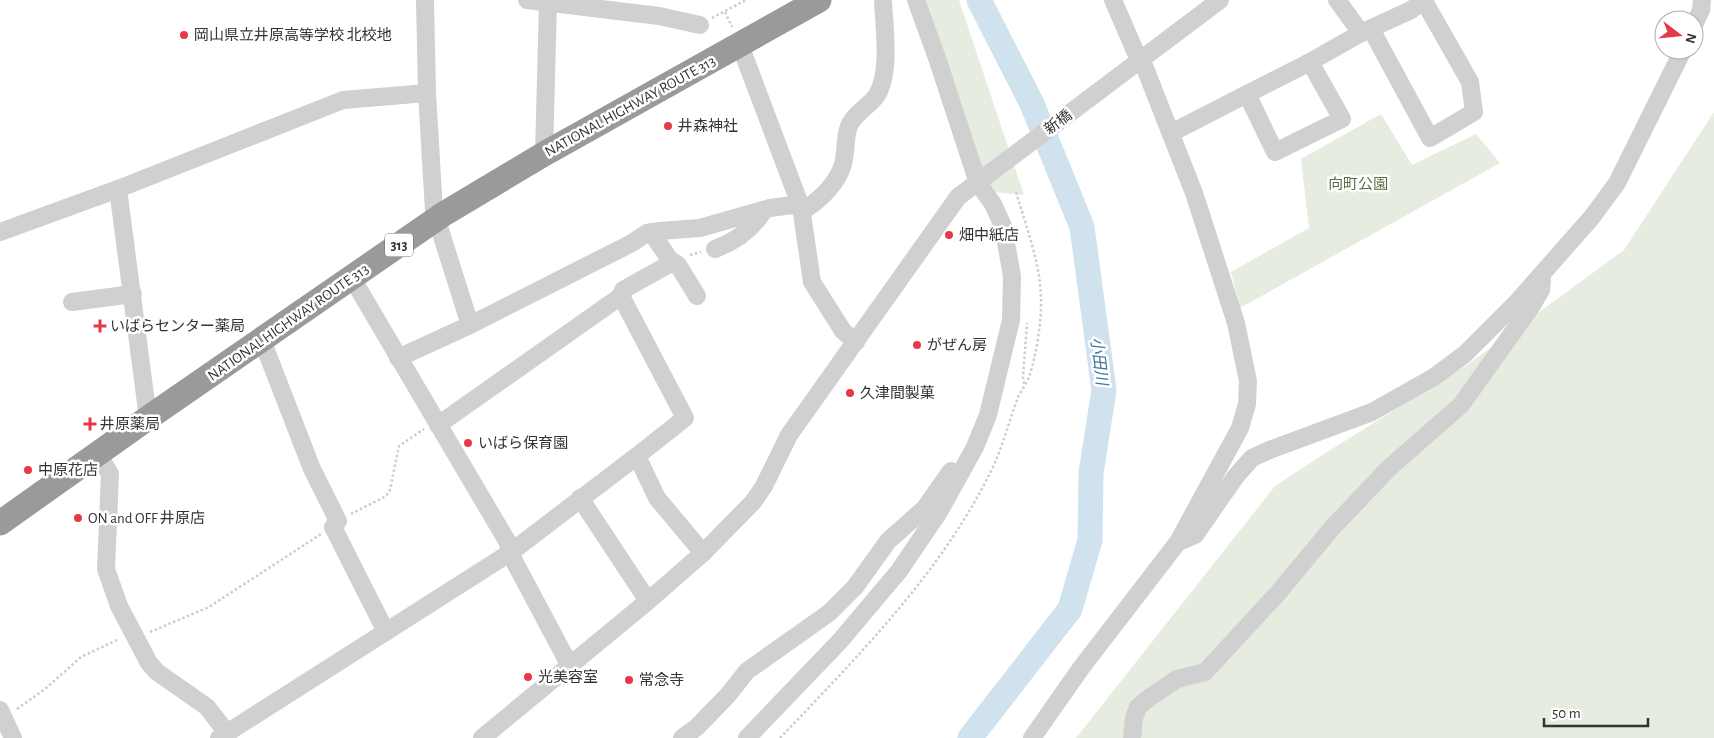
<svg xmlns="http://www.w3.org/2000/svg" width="1714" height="738" font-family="'Alegreya Sans','Noto Sans JP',sans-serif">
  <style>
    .green { fill: #e6ecdf }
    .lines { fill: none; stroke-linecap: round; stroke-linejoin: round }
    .river { stroke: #cfe2ee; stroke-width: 25 }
    .path { stroke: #cdcdcd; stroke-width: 2.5; stroke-dasharray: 2.5 2.5; stroke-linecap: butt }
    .minor { stroke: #d0d0d0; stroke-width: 18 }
    .highway { stroke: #9a9a9a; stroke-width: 25 }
    .poi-dot { fill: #e63946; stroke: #fff; stroke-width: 2 }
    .labels { text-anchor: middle; stroke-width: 5; stroke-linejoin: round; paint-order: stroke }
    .shield { fill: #fff; stroke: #707070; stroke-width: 1 }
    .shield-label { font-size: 14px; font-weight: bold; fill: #333 }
    .poi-label { font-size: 15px; fill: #333; stroke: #fff; text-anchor: start }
    .street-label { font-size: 15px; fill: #333; stroke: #fff }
    .park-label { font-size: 15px; fill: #56703f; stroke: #fff }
    .water-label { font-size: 16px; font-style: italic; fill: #3f7597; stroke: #fff }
  </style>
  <rect width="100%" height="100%" fill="#fff"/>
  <g class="green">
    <polygon points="922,0 959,0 1024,195 993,192 980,167"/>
    <polygon points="1714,112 1714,738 1076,738 1275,486 1327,452 1467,365 1624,250"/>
    <polygon points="1381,114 1412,165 1476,134 1500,163 1240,308 1231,272 1309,228 1301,159"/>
  </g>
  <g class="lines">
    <polyline class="river" points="970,738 1070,609 1090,540 1091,473 1104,390 1082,227 1032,104 979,0"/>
    <g class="path">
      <polyline points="725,12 732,27"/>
      <polyline points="712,18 746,0"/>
      <polyline points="690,255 701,252"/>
      <polyline points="1024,384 1023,377 1027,323"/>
      <polyline points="351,514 386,496 390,490 399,446 424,429"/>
      <polyline points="150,632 209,607 321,534"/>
      <polyline points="17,709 45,689 81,657 119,639"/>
      <path d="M780,738C859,655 944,570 994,465C1003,444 1009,422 1017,400C1020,392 1026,385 1029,377C1036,357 1042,320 1041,298C1040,262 1026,226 1016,192"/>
    </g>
    <g class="minor">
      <polyline points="425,0 427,93 434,211 470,325"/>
      <polyline points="527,0 659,16 700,25"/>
      <polyline points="1337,0 1361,33"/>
      <polyline points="1694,25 1701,10 1702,0"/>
      <polyline points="1371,29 1430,138 1474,112 1470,82 1424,1"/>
      <polyline points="740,45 801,207 812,282 843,331 856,342"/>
      <polyline points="1247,94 1310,62"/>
      <polyline points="1171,133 1247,94 1275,152 1342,119 1310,62 1361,33 1411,10 1425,0"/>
      <polyline points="544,154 548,2"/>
      <polyline points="118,189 148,418"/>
      <polyline points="0,232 118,189 343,100 427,93"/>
      <polyline points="651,232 670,260 678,265 697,296"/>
      <path d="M715,249C736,241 752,230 764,210"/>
      <polyline points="352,278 507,541 514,561 570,666"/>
      <polyline points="621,296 623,290 673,262"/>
      <polyline points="72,302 133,294"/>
      <polyline points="262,340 312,469 338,521 333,527 386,632"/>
      <path d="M398,358L470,325L632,243L647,233L659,231L700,228L770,208L792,205L807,208C822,198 838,182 843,164C846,153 845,140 848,129C852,114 869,107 877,95C891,72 884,26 883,0"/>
      <polyline points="438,425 621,296 685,418 637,456"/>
      <polyline points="98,454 110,474 106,569 119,606 149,663 157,672 207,707 227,733"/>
      <polyline points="580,498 648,601"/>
      <polyline points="1181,541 1195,535 1236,476 1252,458 1272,449 1372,412 1434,377 1465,354 1518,301 1592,217 1617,183 1683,50"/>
      <polyline points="0,710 13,738"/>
      <polyline points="219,738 511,552 637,456 657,498 703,553"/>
      <polyline points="482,738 648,601 703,553 753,502 764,486 789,435 958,197 1220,0"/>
      <polyline points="682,738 697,727 728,695 747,671 829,613 855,587 888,541 925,508 951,471"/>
      <polyline points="747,738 840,641 899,571 939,512 975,447 988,415 1011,320 1012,276 1003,226 993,204 978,183 937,58 916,0"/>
      <polyline points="1032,738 1081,668 1178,542 1240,428 1247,404 1248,381 1236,323 1194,193 1145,68 1135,51 1113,0"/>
      <polyline points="1132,738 1134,718 1138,707 1149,698 1177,679 1205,672 1278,593 1332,528 1389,468 1461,405 1531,307 1541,290 1542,280"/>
    </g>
    <polyline class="highway" points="0,523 148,418 442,215 544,154 819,0"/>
  </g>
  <g class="poi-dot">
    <circle cx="184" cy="35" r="5"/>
    <circle cx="668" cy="126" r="5"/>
    <circle cx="949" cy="235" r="5"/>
    <path d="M97.5 318.5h5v5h5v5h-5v5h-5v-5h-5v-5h5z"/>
    <circle cx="917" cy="345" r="5"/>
    <circle cx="850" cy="393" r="5"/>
    <path d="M87.5 416.5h5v5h5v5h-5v5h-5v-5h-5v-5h5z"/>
    <circle cx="468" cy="443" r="5"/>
    <circle cx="28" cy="470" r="5"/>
    <circle cx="78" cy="518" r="5"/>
    <circle cx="528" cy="677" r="5"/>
    <circle cx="629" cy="680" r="5"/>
  </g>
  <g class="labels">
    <rect class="shield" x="385" y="233.5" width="28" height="23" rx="4"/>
    <g class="shield-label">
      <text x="399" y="250">313</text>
    </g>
    <g class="poi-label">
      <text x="194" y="40">岡山県立井原高等学校 北校地</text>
      <text x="678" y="131">井森神社</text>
      <text x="959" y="240">畑中紙店</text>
      <text x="110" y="331">いばらセンター薬局</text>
      <text x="927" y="350">がぜん房</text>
      <text x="860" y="398">久津間製菓</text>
      <text x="100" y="429">井原薬局</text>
      <text x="478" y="448">いばら保育園</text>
      <text x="38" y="475">中原花店</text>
      <text x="88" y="523">ON and OFF 井原店</text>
      <text x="538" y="682">光美容室</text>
      <text x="639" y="685">常念寺</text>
    </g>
    <g class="street-label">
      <text transform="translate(630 106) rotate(-29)" y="5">NATIONAL HIGHWAY ROUTE 313</text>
      <text transform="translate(1058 122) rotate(-37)" y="5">新橋</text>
      <text transform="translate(288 322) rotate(-35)" y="5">NATIONAL HIGHWAY ROUTE 313</text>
    </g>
    <g class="park-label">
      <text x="1358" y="189">向町公園</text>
    </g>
    <g class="water-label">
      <text transform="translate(1100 361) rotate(83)" y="6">小田川</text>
    </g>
  </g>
  <g transform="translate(1679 35) rotate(106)"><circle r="24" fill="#ffffff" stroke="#adadad"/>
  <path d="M0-4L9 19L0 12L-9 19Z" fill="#e63946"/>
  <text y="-8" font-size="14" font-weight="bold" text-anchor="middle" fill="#333333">N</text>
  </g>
  <path d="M1544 718v8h104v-8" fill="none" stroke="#333333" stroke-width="2.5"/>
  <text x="1552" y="718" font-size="15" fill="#333333" stroke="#ffffff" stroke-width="4" paint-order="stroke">50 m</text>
</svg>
